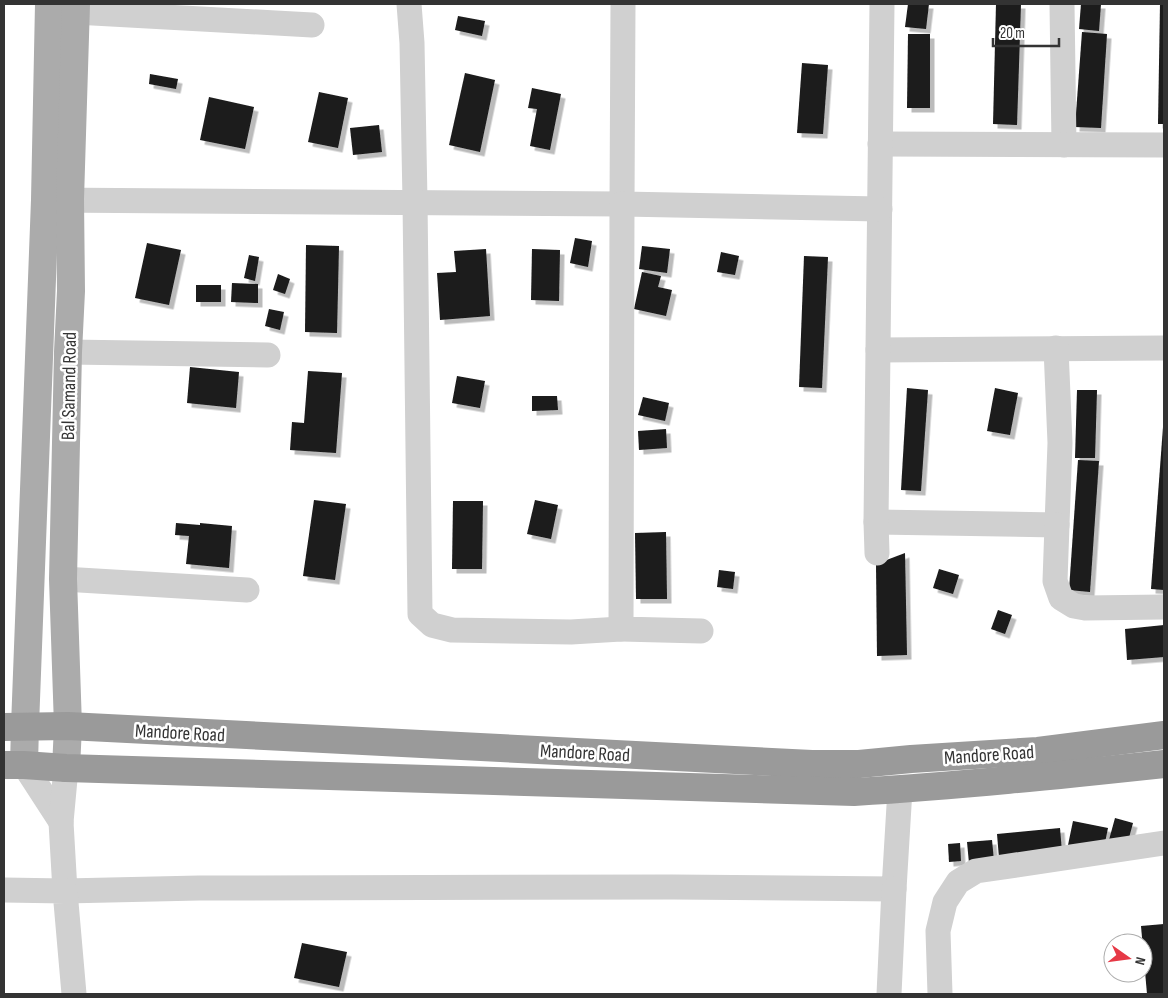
<svg xmlns="http://www.w3.org/2000/svg" width="1168" height="998" font-family="'Sofia Sans Condensed',sans-serif">
  <style>
    .building { fill: #1a1a1a; filter: url(#shadow) }
    .lines { fill: none; stroke-linecap: round; stroke-linejoin: round }
    .minor { stroke: #d0d0d0; stroke-width: 25 }
    .major { stroke: #ababab; stroke-width: 28 }
    .highway { stroke: #9a9a9a; stroke-width: 28 }
    .labels { text-anchor: middle; stroke-width: 5; stroke-linejoin: round; paint-order: stroke }
    .street-label { font-size: 19px; fill: #333; stroke: #fff }
  </style>
  <defs>
    <filter id="shadow"><feDropShadow dx="4.5" dy="4.5" stdDeviation="0" flood-color="#0004"/></filter>
  </defs>
  <rect width="100%" height="100%" fill="#fff"/>
  <g class="building">
    <polygon points="908,4 929,4 926,29 905,27"/>
    <polygon points="996,4 1021,4 1017,125 993,124"/>
    <polygon points="1081,4 1101,4 1099,31 1079,29"/>
    <polygon points="1160,4 1164,4 1164,124 1158,124"/>
    <polygon points="458,16 485,21 482,36 455,30"/>
    <polygon points="1082,32 1107,34 1101,128 1075,127"/>
    <polygon points="908,34 930,34 930,108 907,108"/>
    <polygon points="802,63 828,65 823,134 797,133"/>
    <polygon points="465,73 495,80 480,152 449,145"/>
    <polygon points="150,74 178,79 176,89 149,84"/>
    <polygon points="532,88 561,94 550,150 530,146 537,109 528,108"/>
    <polygon points="319,92 348,98 338,148 308,142"/>
    <polygon points="209,97 254,107 245,149 200,140"/>
    <polygon points="379,125 382,152 353,155 350,128"/>
    <polygon points="575,238 592,241 588,267 570,263"/>
    <polygon points="147,243 181,250 169,305 135,298"/>
    <polygon points="306,245 339,246 337,333 305,332"/>
    <polygon points="642,246 670,249 667,273 639,269"/>
    <polygon points="486,249 490,316 440,320 437,273 456,272 454,251"/>
    <polygon points="532,249 560,250 559,301 531,300"/>
    <polygon points="721,252 739,256 735,275 717,272"/>
    <polygon points="249,255 259,257 255,281 244,278"/>
    <polygon points="804,256 828,257 822,388 799,387"/>
    <polygon points="642,272 661,276 658,287 672,290 666,316 634,309"/>
    <polygon points="278,274 290,279 285,294 273,290"/>
    <polygon points="232,283 258,284 258,303 231,302"/>
    <rect x="196" y="285" width="25" height="17"/>
    <polygon points="269,309 284,312 280,330 265,326"/>
    <polygon points="190,367 239,372 236,408 187,403"/>
    <polygon points="308,371 342,373 336,453 290,450 292,422 304,423"/>
    <polygon points="457,376 485,381 480,408 452,403"/>
    <polygon points="907,388 928,390 921,491 901,490"/>
    <polygon points="995,388 1018,393 1010,435 987,431"/>
    <polygon points="1077,390 1097,390 1095,458 1075,458"/>
    <polygon points="532,396 557,396 558,410 532,411"/>
    <polygon points="643,397 669,403 665,421 638,415"/>
    <polygon points="1163,427 1164,427 1164,590 1151,589"/>
    <polygon points="666,429 667,448 639,450 638,431"/>
    <polygon points="1078,460 1099,461 1090,592 1069,590"/>
    <polygon points="314,500 346,504 335,580 303,576"/>
    <polygon points="535,500 558,505 551,539 527,534"/>
    <polygon points="453,501 483,501 482,569 452,569"/>
    <polygon points="176,523 200,525 200,523 232,526 229,568 186,564 189,536 175,535"/>
    <polygon points="666,532 667,599 636,599 635,533"/>
    <polygon points="905,553 907,655 877,656 876,564"/>
    <polygon points="939,569 959,575 953,594 933,588"/>
    <polygon points="719,570 735,572 733,589 717,587"/>
    <polygon points="998,610 1012,615 1005,634 991,629"/>
    <polygon points="1164,625 1164,657 1127,660 1125,629"/>
    <polygon points="1115,818 1133,823 1127,845 1109,840"/>
    <polygon points="1073,821 1108,828 1103,852 1068,845"/>
    <polygon points="1060,828 1062,852 999,858 997,834"/>
    <polygon points="992,840 994,861 969,863 967,842"/>
    <polygon points="960,843 961,861 949,862 948,844"/>
    <polygon points="1164,924 1164,994 1147,994 1141,926"/>
    <polygon points="302,943 347,952 339,987 294,978"/>
  </g>
  <g class="lines">
    <g class="minor">
      <polyline points="409,4 412,43 415,201 420,614 432,625 452,630 571,632 621,629"/>
      <polyline points="1062,4 1064,145"/>
      <polyline points="75,12 312,25"/>
      <polyline points="880,144 1164,145"/>
      <polyline points="49,200 622,204 623,4"/>
      <polyline points="878,350 1164,348"/>
      <polyline points="68,352 268,355"/>
      <polyline points="876,522 1057,525 1060,443 1056,348"/>
      <polyline points="1057,525 1055,581 1061,598 1074,606 1085,608 1164,607"/>
      <polyline points="877,553 876,522 882,4"/>
      <polyline points="63,579 247,590"/>
      <polyline points="701,631 621,629 622,204 880,209"/>
      <polyline points="24,765 61,822"/>
      <polyline points="66,768 61,822 65,891 199,888 673,887 894,889 900,789"/>
      <polyline points="4,890 65,891 74,994"/>
      <polyline points="889,994 894,889"/>
      <polyline points="940,994 938,931 945,902 958,882 976,871 1164,843"/>
    </g>
    <g class="major">
      <polyline points="24,765 25,726 45,200 49,4"/>
      <polyline points="66,768 68,726 63,579 68,352 71,291 70,199 76,4"/>
    </g>
    <g class="highway">
      <polyline points="4,727 68,726 812,764 859,764 911,759 1038,751 1164,735"/>
      <path d="M4,765H24L66,768L854,792C958,786 1061,775 1164,764"/>
    </g>
  </g>
  <g class="labels">
    <g class="street-label">
      <text transform="translate(68 386) rotate(-89)" y="7">Bal Samand Road</text>
      <text transform="translate(180 732) rotate(3)" y="7">Mandore Road</text>
      <text transform="translate(585 752) rotate(3)" y="7">Mandore Road</text>
      <text transform="translate(989 754) rotate(-4)" y="7">Mandore Road</text>
    </g>
  </g>
  <rect width="1168" height="998" fill="none" stroke="#333333" stroke-width="10"/>
  <g transform="translate(1128 958) rotate(104)"><circle r="24" fill="#ffffff" stroke="#adadad"/>
  <path d="M0-4L9 19L0 12L-9 19Z" fill="#e63946"/>
  <text y="-8" font-size="14" font-weight="bold" text-anchor="middle" fill="#333333">N</text>
  </g>
  <path d="M993 38v8h66v-8" fill="none" stroke="#333333" stroke-width="2.5"/>
  <text x="1000" y="38" font-size="15" fill="#333333" stroke="#ffffff" stroke-width="4" paint-order="stroke">20 m</text>
</svg>
